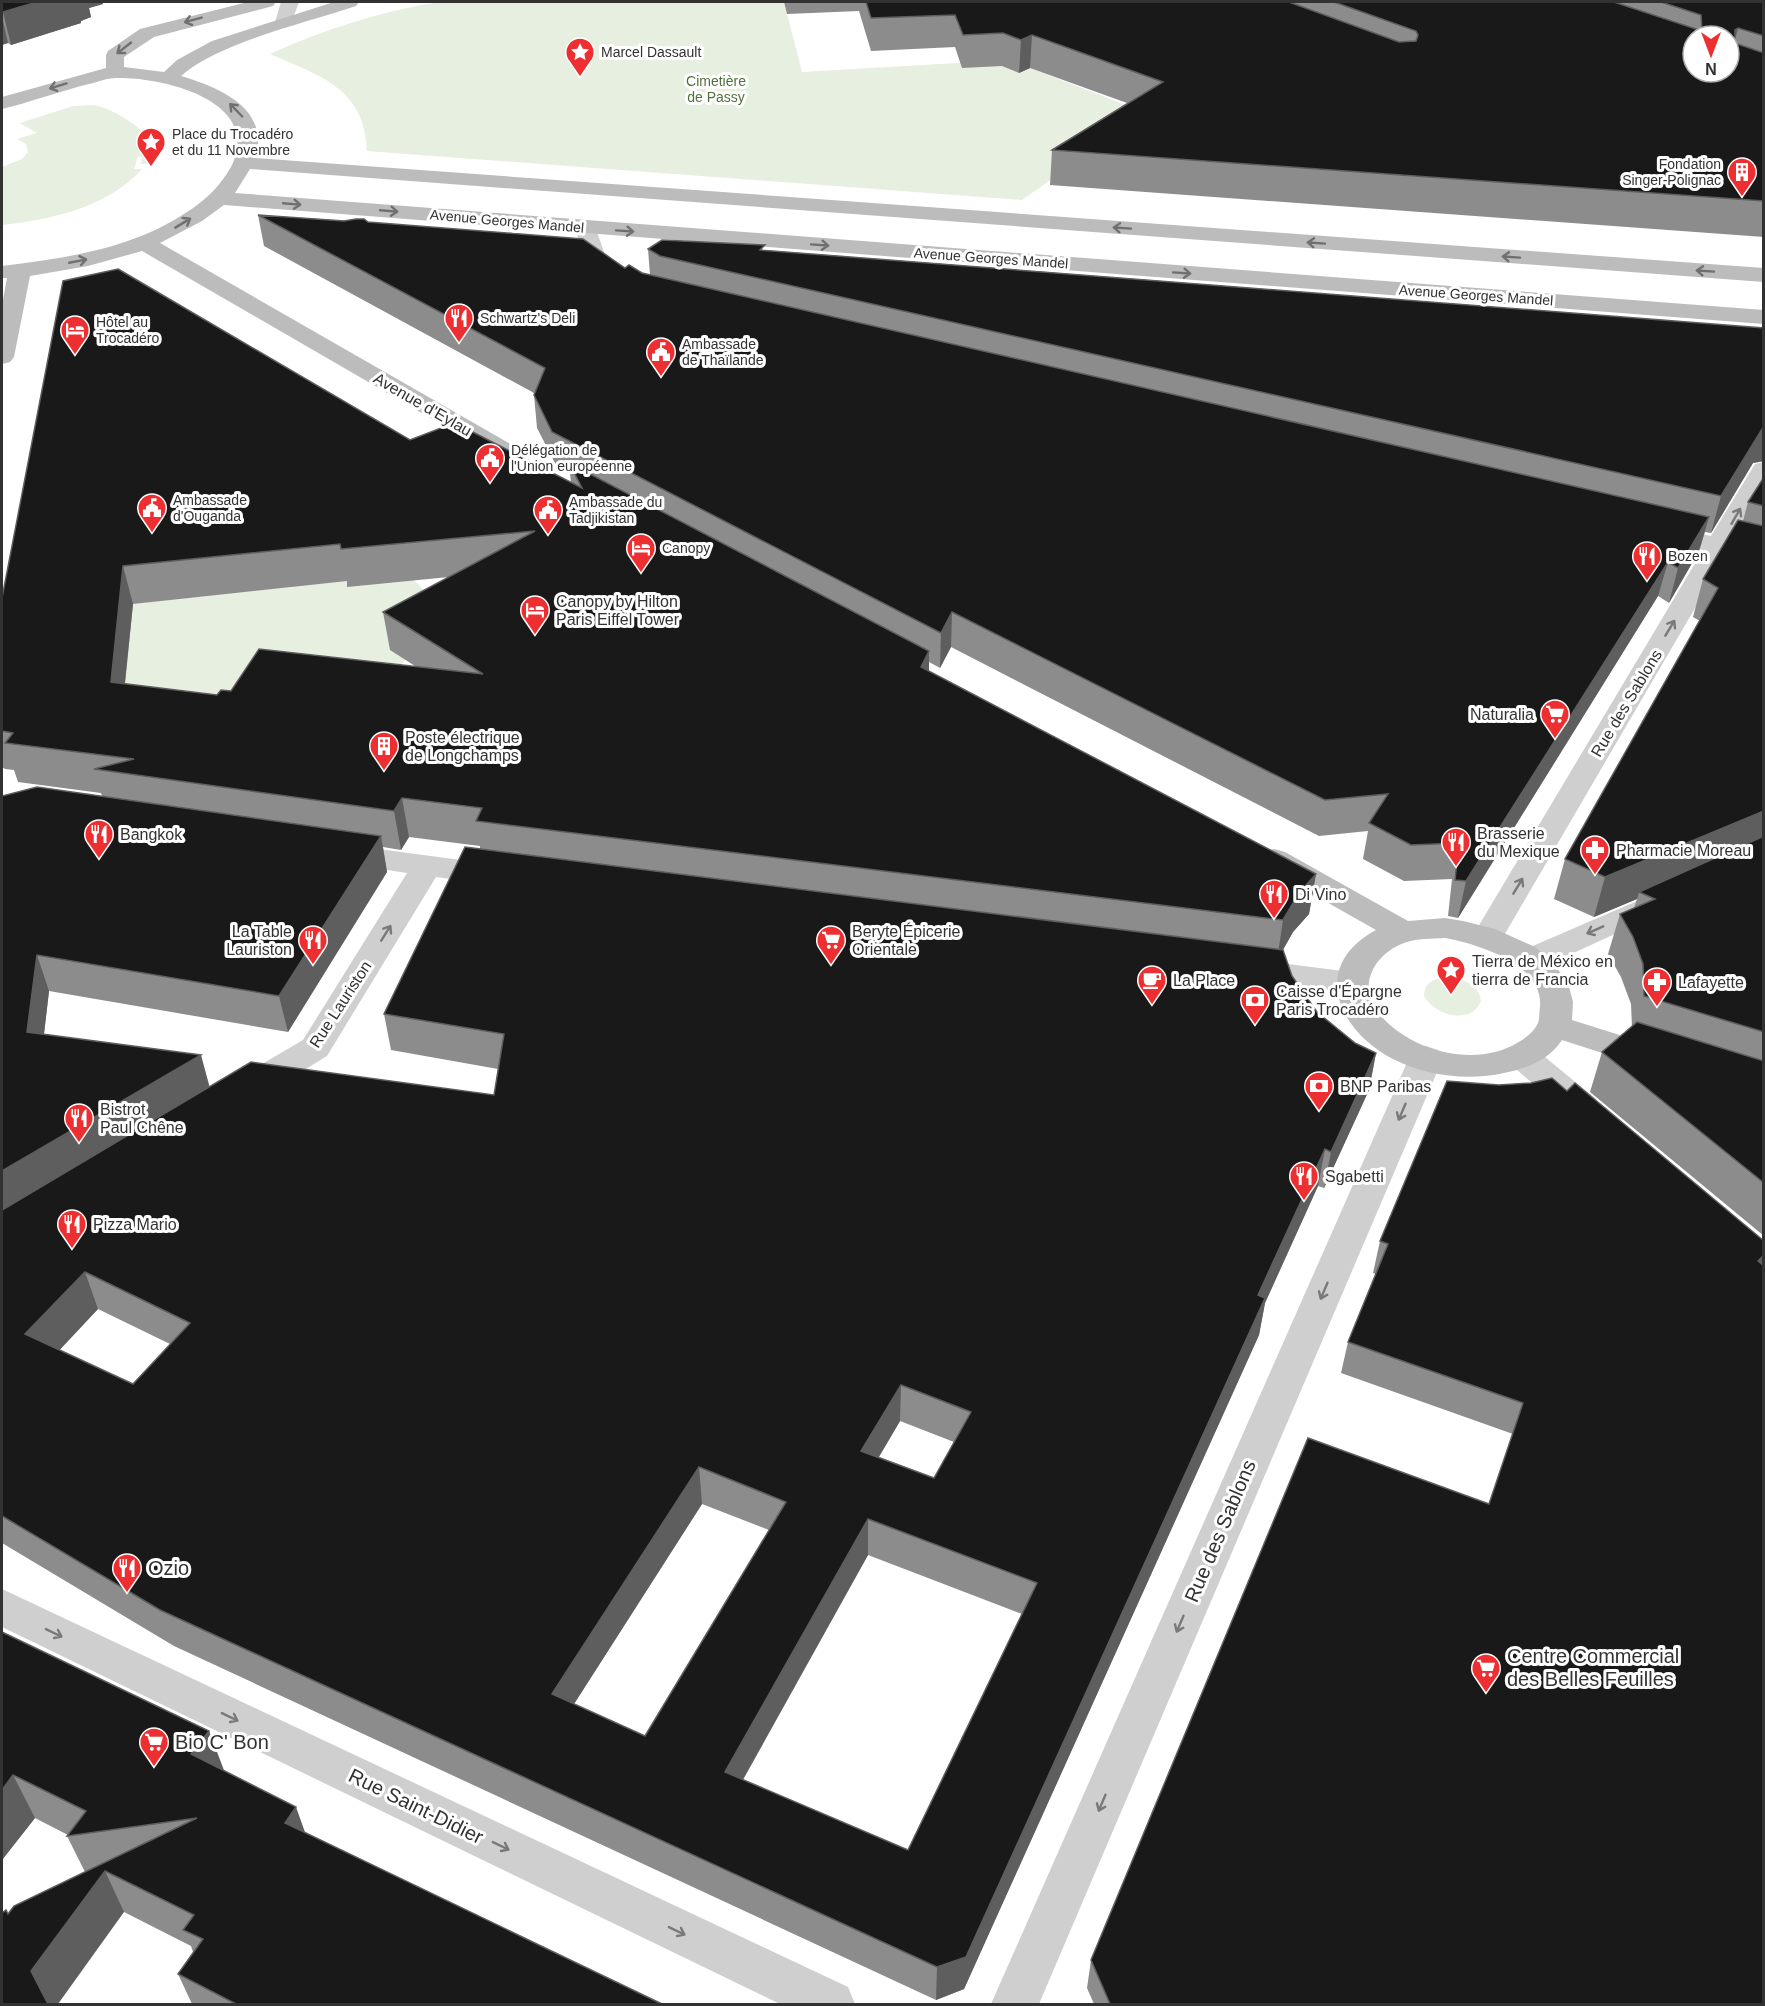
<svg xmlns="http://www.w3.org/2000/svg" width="1765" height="2006" font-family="Helvetica,sans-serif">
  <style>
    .green { fill: #e7efe0 }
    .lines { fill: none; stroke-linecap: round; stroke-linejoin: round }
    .street { fill: #cfcfcf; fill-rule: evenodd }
    .secondary { fill: #bcbcbc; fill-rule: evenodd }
    .wall { fill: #8c8c8c; fill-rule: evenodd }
    .shaded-wall { fill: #5e5e5e }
    .building { fill: #191919; stroke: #5e5e5e; stroke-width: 1.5; fill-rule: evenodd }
    .oneway { stroke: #707070 }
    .oneway2 { stroke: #797979 }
    .labels { text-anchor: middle; stroke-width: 6; stroke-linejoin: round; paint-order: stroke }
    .far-poi-label { font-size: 14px; fill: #323232; stroke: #fff; text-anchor: start }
    .far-park-label { font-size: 14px; fill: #51713c; stroke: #fff }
    .far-street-label { font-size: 14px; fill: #323232; stroke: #fff }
    .street-label { font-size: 16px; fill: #323232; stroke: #fff }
    .poi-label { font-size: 16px; fill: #323232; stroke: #fff; text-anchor: start }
    .near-street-label { font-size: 20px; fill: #323232; stroke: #fff }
    .near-poi-label { font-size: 20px; fill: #323232; stroke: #fff; text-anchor: start }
  </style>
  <rect width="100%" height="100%" fill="#fff"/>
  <g class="green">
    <path d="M438,2H784L802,72L1009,60L1152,115L1099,146L1022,200L367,151C365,88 320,76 270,54C324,29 380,12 438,2Z"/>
    <path d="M95,105C111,109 140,124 148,140C151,148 149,156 147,164H141L142,157L138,156L134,169H142C109,207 50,220 2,225V167L22,159L28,152L26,144L17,139L37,133L20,123L73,106Z"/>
    <polygon points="409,571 414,580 425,591 405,660 375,699 121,720 133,604 175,599 176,594 241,592 293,587 294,577"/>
    <path d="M1451,977C1465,980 1479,985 1481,1001C1471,1026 1434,1015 1424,996C1424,980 1437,978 1451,977Z"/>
  </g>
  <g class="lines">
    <g class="street">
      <polygon points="281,2 299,2 290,26 278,26 275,22"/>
      <path d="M586,222L594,223L606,258L626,270L629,275L626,280C612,283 593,273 585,261L575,228L578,223Z"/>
      <polygon points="1764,462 1764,491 1734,541 1764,548 1764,564 1726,555 1499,944 1488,948 1477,944 1472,937 1703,550 1650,537 1646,532 1650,527 1659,524 1711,536 1755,464"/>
      <polygon points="341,844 498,865 509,868 514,875 509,882 498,885 436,877 327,1056 257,1099 245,1102 233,1099 228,1090 233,1081 303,1040 407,873 330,861 326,854 330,847"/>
      <polygon points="1658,892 1669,895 1674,902 1669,909 1541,968 1530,971 1519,968 1514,960 1519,952"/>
      <polygon points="1249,959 1351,972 1363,975 1367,983 1363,991 1351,994 1238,978 1233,970 1238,962"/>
      <polygon points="1522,1044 1534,1048 1596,1099 1601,1108 1596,1117 1584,1120 1572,1117 1510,1064 1505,1056 1510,1048"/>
      <polygon points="1426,1046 1438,1050 1443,1058 1039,2004 991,2004 1409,1058 1414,1050"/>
      <polygon points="2,1589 848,1987 855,2004 780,2004 2,1627"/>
    </g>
    <g class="secondary">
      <path d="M248,2H276L273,6L154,37L124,57V67L164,72L177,60L212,41L334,2H359L356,6C306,23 220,42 181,76C211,85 257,102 258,139C258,146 259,151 255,158L1764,268V282L250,169L235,193L1764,310V324L224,205L202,221L160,243L514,446L517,451L514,456L505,458L496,456L142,251L88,266L30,276L14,357L10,362L2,364V305L7,278H2V266C66,258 132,249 187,212C206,200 220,186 231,167C264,101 164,77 116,78C107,78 98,82 89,84C60,91 31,102 2,109V97L106,68V55L108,51L140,29Z"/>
      <path d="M1274,849L1285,852L1408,921L1445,918L1463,921L1495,929L1535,947L1551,960L1568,983L1573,1002L1572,1020L1667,1050L1672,1058L1667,1066L1655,1070L1562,1040C1549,1060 1526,1069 1504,1073C1468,1081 1426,1076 1393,1059C1338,1031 1309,966 1376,930L1263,866L1259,859L1263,852ZM1445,938C1477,944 1544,964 1540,1007C1539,1013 1540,1020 1537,1025C1533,1033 1524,1039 1517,1043C1474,1069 1406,1050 1377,1011C1357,984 1376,953 1404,943C1417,938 1432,939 1445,938Z"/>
    </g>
  </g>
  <g class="wall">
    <polygon points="2,2 102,2 103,4 89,8 91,17 81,21 81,23 11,45 8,43 2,45"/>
    <polygon points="784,2 1615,2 1617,3 1618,2 1764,2 1764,237 1050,185 1052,150 1127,103 1030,68 1019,73 1002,66 962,68 955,47 871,51 859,11 787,14"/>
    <path d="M258,215L368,222L625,268L650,275L648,249L765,250L1764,328V461L1753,463L1711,533L1705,532L1699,551L1669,603L1658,596L1458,918L1448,916L1452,879L1404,881L1363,859L1368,831L1319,836L951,647L940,668L929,662V671L1316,874L1309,914L1293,932L1283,950L1292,976L1317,1012L1355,1043L1376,1053L1369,1090L1324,1188L1318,1186L1265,1303L1259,1335L964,1989L936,2000L174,1646L2,1543V796H102L101,793L18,782L14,770L5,769L2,767V598L410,440L571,483L570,473L556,465L537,428L534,395V393L264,246ZM449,577L383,612L390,650L415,666L231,691L217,695L125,684L133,604L347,581V587ZM409,837L480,846V849L384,1014L391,1050L498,1069L494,1095L209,1087L44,1034L49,991L288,1032L387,872L383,847L401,850ZM98,1309L170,1344L133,1384L59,1350ZM900,1421L954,1442L934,1478L879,1457ZM702,1504L769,1530L645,1736L574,1704ZM868,1555L1022,1614L908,1850L743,1780Z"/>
    <polygon points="1764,477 1764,1236 1590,1092 1602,1052 1632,1027 1631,1004 1621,977 1608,954 1620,914 1634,908 1637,899 1594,917 1554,899 1565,859 1700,621 1693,617 1703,579 1743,521 1748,502"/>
    <polygon points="1567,1091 1762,1240 1764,2004 1094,2004 1087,1988 1091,1960 1489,1504 1513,1434 1341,1373 1348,1342 1376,1274 1373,1273 1380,1241"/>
    <polygon points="2,1632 209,1731 224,1770 305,1833 662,2004 192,2004 178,1974 193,1952 191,1946 124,1912 8,1914 85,1872 67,1836 68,1835 35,1818 2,1860"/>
  </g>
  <g class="shaded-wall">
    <polygon points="37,2 102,2 103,4 89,8 91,17 81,21 81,23 11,45 3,12"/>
    <polygon points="2,17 8,43 2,45"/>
    <polygon points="1738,28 1730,61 1729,61 1729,40 1735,30"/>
    <polygon points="1032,35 1030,68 1019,73 1021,40"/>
    <polygon points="1763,426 1764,461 1753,463 1711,533 1721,496"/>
    <polygon points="1709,517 1699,551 1669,603 1678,568"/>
    <polygon points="1668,562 1658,596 1458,918 1466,881"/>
    <polygon points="123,566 133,604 121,720 111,682"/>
    <polygon points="952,612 951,647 940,668 941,633"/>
    <polygon points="929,651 929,690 921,667"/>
    <polygon points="402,798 409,837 401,850 394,811"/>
    <polygon points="1764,811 1764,845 1639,892 1637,899 1594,917 1605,877"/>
    <polygon points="381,836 387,872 288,1032 279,996"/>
    <polygon points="1316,874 1309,914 1293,932 1277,960 1283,920 1299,893"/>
    <polygon points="37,955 49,991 40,1068 27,1032"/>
    <polygon points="1376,1053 1369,1090 1324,1188 1331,1152"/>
    <polygon points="201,1055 211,1092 2,1216 2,1171"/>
    <polygon points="1325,1149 1318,1186 1265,1303 1259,1335 964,1989 936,2000 937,1967 1258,1295"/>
    <polygon points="1764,1255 1764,1267 1758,1261"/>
    <polygon points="85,1272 98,1309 40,1371 25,1334"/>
    <polygon points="901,1385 900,1421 861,1487 861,1451"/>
    <polygon points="699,1467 702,1504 558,1729 552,1694"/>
    <polygon points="868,1519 868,1555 728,1806 725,1772"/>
    <polygon points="209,1731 225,1774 191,1754"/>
    <polygon points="13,1775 35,1818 2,1860 2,1790"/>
    <polygon points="296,1807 311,1849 285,1823"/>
    <polygon points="105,1871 124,1912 58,2004 48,2004 31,1971"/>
  </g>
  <g class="building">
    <polygon points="2,2 37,2 3,12 2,11"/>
    <polygon points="866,2 1289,2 1399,42 1416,41 1418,35 1416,31 1334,2 1614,2 1702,31 1701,15 1661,2 1764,2 1764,36 1738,28 1735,30 1735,37 1729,40 1729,36 1693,36 1693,72 1729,72 1729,41 1764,53 1764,201 1052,150 1163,82 1032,35 1021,40 1003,33 963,35 955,15 871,18"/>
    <polygon points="258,215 344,221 356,219 364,219 368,222 583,239 625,268 629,265 642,273 1709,517 1678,568 1668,562 1466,881 1455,880 1459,843 1411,845 1369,823 1388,794 1325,800 952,612 941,633 552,432 534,395 545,368"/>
    <polygon points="662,240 765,245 760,250 1764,328 1764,426 1721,496 660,256 648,249"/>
    <path d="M118,269L410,440L441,428L467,429L582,488L569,463L929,651L921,667L1316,874L1299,893L1283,920L476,821L482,808L402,798L394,811L94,769L134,759L5,743L13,733L2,731V598L63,281ZM535,531L383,612L483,674L259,649L231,691L221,690L217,695L111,682L123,566L340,544L341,549Z"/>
    <polygon points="1764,477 1764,506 1748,502"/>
    <polygon points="1738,520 1764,526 1764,811 1605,877 1565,859 1718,588 1703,579"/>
    <polygon points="37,787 381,836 279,996 37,955 27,1032 201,1055 2,1171 2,796"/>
    <polygon points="1764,836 1764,1032 1644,996 1643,964 1633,937 1620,914 1655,899 1639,892"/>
    <path d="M465,847L1283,950L1292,976L1317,1012L1355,1043L1376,1053L1331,1152L1325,1149L1258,1295L1265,1298L966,1957L937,1967L160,1610L2,1516V1210L251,1062L494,1095L504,1034L384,1014ZM85,1272L190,1323L133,1384L25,1334ZM901,1385L971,1412L934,1478L861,1451ZM699,1467L786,1502L645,1736L552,1694ZM868,1519L1037,1583L908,1850L725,1772Z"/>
    <polygon points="1637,1022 1764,1061 1764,1183 1602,1052"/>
    <polygon points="1552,1078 1567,1091 1575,1083 1764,1241 1764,1255 1758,1261 1764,1266 1764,2004 1110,2004 1091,1960 1308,1438 1489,1504 1523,1403 1348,1342 1388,1244 1380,1241 1447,1081 1499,1085 1531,1083"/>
    <polygon points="2,1632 209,1731 191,1754 296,1807 285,1823 662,2004 236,2004 178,1974 203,1939 183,1930 194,1915 105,1871 31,1971 48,2004 2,2004 2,1913 6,1910 8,1914 14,1906 197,1818 67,1836 86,1811 13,1775 2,1790"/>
  </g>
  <defs><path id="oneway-shaft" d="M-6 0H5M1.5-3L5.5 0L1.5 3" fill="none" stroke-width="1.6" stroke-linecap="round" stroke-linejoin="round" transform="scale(1.5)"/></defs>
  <g class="oneway">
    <use href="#oneway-shaft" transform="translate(193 20) rotate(165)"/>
    <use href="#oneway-shaft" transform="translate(124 48) rotate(142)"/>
    <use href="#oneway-shaft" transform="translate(58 86) rotate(163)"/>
    <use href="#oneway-shaft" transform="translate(236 110) rotate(-134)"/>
    <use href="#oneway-shaft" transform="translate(292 204) rotate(5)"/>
    <use href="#oneway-shaft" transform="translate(389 211) rotate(5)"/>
    <use href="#oneway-shaft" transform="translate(183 223) rotate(-31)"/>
    <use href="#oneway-shaft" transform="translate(1122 228) rotate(-176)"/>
    <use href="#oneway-shaft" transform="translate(625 231) rotate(4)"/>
    <use href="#oneway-shaft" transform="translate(1316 243) rotate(-176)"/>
    <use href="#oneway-shaft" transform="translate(820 245) rotate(4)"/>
    <use href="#oneway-shaft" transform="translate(1511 257) rotate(-176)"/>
    <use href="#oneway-shaft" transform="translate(78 261) rotate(-11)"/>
    <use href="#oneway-shaft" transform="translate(1705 271) rotate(-176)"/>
    <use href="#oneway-shaft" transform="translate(1182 273) rotate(4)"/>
  </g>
  <g class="oneway2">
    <use href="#oneway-shaft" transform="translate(1736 516) rotate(-60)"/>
    <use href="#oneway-shaft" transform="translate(1670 628) rotate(-59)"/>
    <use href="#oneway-shaft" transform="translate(1518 886) rotate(-59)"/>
    <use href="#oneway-shaft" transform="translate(1595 930) rotate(156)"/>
    <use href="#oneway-shaft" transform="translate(386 933) rotate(-58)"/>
    <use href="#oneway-shaft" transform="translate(1402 1112) rotate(113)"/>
    <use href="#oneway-shaft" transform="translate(1324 1291) rotate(113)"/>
    <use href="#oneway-shaft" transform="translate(1180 1624) rotate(113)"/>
    <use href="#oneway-shaft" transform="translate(54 1633) rotate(26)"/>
    <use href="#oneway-shaft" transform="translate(230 1717) rotate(26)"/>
    <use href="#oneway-shaft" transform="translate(1102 1803) rotate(113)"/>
    <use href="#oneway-shaft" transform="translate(501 1846) rotate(26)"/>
    <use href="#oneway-shaft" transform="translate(677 1931) rotate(26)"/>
  </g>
  <defs>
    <g id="sight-pin" transform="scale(1.5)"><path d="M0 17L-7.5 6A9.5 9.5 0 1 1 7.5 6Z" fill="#ee2f31" stroke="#fff"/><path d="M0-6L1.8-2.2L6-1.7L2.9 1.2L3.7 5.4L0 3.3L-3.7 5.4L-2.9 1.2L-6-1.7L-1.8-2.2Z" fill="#fff"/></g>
    <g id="building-pin" transform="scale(1.5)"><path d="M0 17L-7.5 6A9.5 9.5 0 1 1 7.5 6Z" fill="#ee2f31" stroke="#fff"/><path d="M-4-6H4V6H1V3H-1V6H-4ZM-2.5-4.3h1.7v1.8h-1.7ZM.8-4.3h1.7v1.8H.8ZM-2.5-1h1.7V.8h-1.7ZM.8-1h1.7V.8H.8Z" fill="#fff"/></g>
    <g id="restaurant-pin" transform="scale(1.5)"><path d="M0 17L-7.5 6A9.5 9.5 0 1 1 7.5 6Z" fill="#ee2f31" stroke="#fff"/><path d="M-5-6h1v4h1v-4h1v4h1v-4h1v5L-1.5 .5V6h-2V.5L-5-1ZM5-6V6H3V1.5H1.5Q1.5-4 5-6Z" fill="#fff"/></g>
    <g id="hotel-pin" transform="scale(1.5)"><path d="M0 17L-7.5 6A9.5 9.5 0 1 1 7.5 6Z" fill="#ee2f31" stroke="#fff"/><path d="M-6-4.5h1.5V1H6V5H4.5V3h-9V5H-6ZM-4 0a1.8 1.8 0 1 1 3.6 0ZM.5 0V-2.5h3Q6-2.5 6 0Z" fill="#fff"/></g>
    <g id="civic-pin" transform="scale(1.5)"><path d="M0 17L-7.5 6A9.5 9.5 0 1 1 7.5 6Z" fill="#ee2f31" stroke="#fff"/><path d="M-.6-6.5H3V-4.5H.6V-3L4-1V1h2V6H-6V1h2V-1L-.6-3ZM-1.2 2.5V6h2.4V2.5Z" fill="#fff"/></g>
    <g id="supermarket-pin" transform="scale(1.5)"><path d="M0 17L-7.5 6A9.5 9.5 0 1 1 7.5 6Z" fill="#ee2f31" stroke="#fff"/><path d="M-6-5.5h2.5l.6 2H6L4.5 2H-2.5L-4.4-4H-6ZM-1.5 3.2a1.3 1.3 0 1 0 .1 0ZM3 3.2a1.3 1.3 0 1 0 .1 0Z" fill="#fff"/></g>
    <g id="pharmacy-pin" transform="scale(1.5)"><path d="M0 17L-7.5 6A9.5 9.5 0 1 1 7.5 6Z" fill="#ee2f31" stroke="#fff"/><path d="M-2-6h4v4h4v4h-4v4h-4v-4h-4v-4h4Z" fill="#fff"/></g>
    <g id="cafe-pin" transform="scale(1.5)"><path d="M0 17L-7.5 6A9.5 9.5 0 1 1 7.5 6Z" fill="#ee2f31" stroke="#fff"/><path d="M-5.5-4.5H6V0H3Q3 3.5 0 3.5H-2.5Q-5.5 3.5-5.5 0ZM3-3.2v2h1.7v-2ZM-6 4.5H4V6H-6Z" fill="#fff"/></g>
    <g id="bank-pin" transform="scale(1.5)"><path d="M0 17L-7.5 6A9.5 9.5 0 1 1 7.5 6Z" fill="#ee2f31" stroke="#fff"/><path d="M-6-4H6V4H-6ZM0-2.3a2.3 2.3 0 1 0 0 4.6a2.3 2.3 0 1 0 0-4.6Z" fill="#fff"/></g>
  </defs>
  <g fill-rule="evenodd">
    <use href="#sight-pin" x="580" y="52"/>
    <use href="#sight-pin" x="151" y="142"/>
    <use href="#building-pin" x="1742" y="172"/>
    <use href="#restaurant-pin" x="459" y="318"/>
    <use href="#hotel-pin" x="75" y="330"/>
    <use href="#civic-pin" x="661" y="352"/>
    <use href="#civic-pin" x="490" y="458"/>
    <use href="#civic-pin" x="152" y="508"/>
    <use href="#civic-pin" x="548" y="510"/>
    <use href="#hotel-pin" x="641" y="548"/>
    <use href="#restaurant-pin" x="1647" y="556"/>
    <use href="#hotel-pin" x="535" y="610"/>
    <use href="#supermarket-pin" x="1555" y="714"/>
    <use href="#building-pin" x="384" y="746"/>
    <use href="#restaurant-pin" x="99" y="834"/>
    <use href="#restaurant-pin" x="1456" y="842"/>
    <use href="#pharmacy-pin" x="1595" y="850"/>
    <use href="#restaurant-pin" x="1274" y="894"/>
    <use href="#restaurant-pin" x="313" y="940"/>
    <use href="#supermarket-pin" x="831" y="940"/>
    <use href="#sight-pin" x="1451" y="970"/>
    <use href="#cafe-pin" x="1152" y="980"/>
    <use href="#pharmacy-pin" x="1657" y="982"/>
    <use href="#bank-pin" x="1255" y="1000"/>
    <use href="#bank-pin" x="1319" y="1086"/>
    <use href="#restaurant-pin" x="79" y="1118"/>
    <use href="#restaurant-pin" x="1304" y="1176"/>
    <use href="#restaurant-pin" x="72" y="1224"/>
    <use href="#restaurant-pin" x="127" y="1568"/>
    <use href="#supermarket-pin" x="1486" y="1668"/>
    <use href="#supermarket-pin" x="154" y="1742"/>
  </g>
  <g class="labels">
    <g class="far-poi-label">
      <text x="601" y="57">Marcel Dassault</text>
      <text x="172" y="139">Place du Trocadéro<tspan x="172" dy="16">et du 11 Novembre</tspan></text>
      <text x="1721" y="169" text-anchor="end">Fondation<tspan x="1721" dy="16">Singer-Polignac</tspan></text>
      <text x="480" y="323">Schwartz's Deli</text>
      <text x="96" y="327">Hôtel au<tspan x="96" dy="16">Trocadéro</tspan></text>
      <text x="682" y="349">Ambassade<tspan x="682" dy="16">de Thaïlande</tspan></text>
      <text x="511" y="455">Délégation de<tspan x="511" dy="16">l'Union européenne</tspan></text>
      <text x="173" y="505">Ambassade<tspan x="173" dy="16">d'Ouganda</tspan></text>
      <text x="569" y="507">Ambassade du<tspan x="569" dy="16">Tadjikistan</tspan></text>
      <text x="662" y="553">Canopy</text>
      <text x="1668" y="561">Bozen</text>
    </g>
    <g class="far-park-label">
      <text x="716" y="86">Cimetière<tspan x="716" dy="16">de Passy</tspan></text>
    </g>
    <g class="far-street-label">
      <text transform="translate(507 221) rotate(5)" y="5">Avenue Georges Mandel</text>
      <text transform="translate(991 258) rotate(4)" y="5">Avenue Georges Mandel</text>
      <text transform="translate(1476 295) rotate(4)" y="5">Avenue Georges Mandel</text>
    </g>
    <g class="street-label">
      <text transform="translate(423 404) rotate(30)" y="6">Avenue d'Eylau</text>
      <text transform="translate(1626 703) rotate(-59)" y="6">Rue des Sablons</text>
      <text transform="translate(340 1004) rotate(-57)" y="6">Rue Lauriston</text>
    </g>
    <g class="poi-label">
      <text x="556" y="607">Canopy by Hilton<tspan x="556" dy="18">Paris Eiffel Tower</tspan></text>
      <text x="1534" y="720" text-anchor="end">Naturalia</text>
      <text x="405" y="743">Poste électrique<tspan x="405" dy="18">de Longchamps</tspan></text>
      <text x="1477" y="839">Brasserie<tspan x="1477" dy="18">du Mexique</tspan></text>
      <text x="120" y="840">Bangkok</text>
      <text x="1616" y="856">Pharmacie Moreau</text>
      <text x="1295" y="900">Di Vino</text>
      <text x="292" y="937" text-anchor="end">La Table<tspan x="292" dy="18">Lauriston</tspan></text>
      <text x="852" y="937">Beryte Épicerie<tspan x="852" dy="18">Orientale</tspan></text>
      <text x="1472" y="967">Tierra de México en<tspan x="1472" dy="18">tierra de Francia</tspan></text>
      <text x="1173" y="986">La Place</text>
      <text x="1678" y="988">Lafayette</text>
      <text x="1276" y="997">Caisse d'Épargne<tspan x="1276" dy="18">Paris Trocadéro</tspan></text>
      <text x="1340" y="1092">BNP Paribas</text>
      <text x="100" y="1115">Bistrot<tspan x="100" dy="18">Paul Chêne</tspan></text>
      <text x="1325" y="1182">Sgabetti</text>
      <text x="93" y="1230">Pizza Mario</text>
    </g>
    <g class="near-street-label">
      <text transform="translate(1220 1531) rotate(-67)" y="7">Rue des Sablons</text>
      <text transform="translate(416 1806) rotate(26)" y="7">Rue Saint-Didier</text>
    </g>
    <g class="near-poi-label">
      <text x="148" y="1575">Ozio</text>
      <text x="1507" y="1663">Centre Commercial<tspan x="1507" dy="23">des Belles Feuilles</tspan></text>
      <text x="175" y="1749">Bio C' Bon</text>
    </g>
  </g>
  <rect width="1765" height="2006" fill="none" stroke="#323232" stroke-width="6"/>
  <g transform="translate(1711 54) rotate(180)"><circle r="28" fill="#ffffff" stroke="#adadad" stroke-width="1.5"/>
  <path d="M0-4.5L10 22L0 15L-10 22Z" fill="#ee2f31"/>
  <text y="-9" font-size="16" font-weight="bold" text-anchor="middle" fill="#323232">N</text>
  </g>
</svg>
